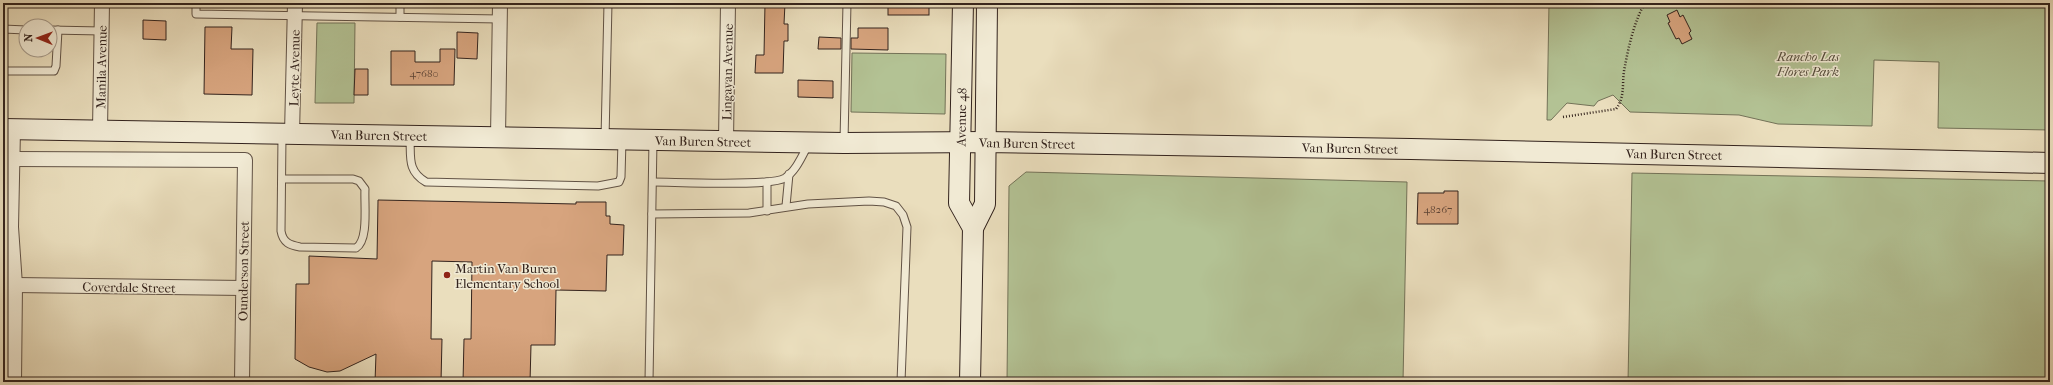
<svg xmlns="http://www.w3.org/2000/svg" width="2053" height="385" font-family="'IM FELL French Canon',serif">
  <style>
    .green { fill: #b3c294; stroke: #737258 }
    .building { fill: #d7a47e; stroke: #33231d }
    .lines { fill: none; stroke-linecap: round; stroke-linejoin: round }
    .lane-casing { stroke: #615245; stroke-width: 9 }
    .street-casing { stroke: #615245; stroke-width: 16 }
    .secondary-casing { stroke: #33231d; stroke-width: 22 }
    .path { stroke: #33231d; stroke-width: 2.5; stroke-dasharray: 1 2; stroke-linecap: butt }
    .lane { stroke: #f1ead4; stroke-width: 7 }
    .street { stroke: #f1ead4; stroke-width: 14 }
    .secondary { stroke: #f1ead4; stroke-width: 20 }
    .poi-dot { fill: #8f2418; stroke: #f1ead4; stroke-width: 1.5 }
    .labels { text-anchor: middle; stroke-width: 3; stroke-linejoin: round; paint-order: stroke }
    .number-label { font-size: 11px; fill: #5c4335 }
    .park-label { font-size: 13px; font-style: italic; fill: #534b3b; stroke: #f1ead4 }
    .street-label { font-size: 13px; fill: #33231d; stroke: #f1ead4 }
    .poi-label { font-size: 13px; fill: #33231d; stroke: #f1ead4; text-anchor: start }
  </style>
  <rect width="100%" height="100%" fill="#eadebd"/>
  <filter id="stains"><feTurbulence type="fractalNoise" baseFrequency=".005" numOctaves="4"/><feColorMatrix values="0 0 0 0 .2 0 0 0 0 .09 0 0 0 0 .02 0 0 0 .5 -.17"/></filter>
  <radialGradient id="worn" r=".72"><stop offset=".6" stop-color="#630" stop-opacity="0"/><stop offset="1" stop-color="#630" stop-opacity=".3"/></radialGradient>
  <g class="green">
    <polygon points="1549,3 2050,3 2050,130 1938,128 1939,62 1874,60 1872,126 1778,124 1739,115 1630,112 1613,95 1598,101 1594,106 1567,103 1551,120 1547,120"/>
    <polygon points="317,23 355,23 354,103 315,103"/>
    <polygon points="852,53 946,54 945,114 851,112"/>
    <polygon points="1026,172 1407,182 1403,382 1007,382 1009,186"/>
    <polygon points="1632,173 2050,181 2050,382 1628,382"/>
  </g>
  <g class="building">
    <polygon points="765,3 785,3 784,24 788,24 788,41 784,41 783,73 755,73 756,55 764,55"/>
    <rect x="888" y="3" width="41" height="12"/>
    <polygon points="1677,10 1680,17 1683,15 1691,31 1689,33 1692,39 1682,44 1679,38 1676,39 1668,23 1670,22 1667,15"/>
    <polygon points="143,20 166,21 166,40 143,39"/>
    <polygon points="205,27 232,27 231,49 253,49 252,95 204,94"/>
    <polygon points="858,28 888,28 888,50 851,49 851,38 858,38"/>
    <polygon points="457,32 478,33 477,59 457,58"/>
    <polygon points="819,37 841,38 841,49 818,49"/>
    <polygon points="440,49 455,49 454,85 391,85 391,51 415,51 415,62 440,62"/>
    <polygon points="355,69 368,69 368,95 354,95"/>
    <polygon points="798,80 833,81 833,98 798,97"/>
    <polygon points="1444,191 1458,191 1458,224 1417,224 1418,193 1444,193"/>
    <polygon points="378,200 576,204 576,202 606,202 606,216 610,216 610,224 624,225 623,255 607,255 606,291 556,290 555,345 531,345 530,382 463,382 464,339 471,339 472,262 432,261 431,339 442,339 441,382 375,382 376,354 340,371 327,372 309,367 295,359 296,284 309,284 309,256 377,259"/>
  </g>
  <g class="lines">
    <g class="lane-casing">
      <g id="lane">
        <polyline points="196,3 196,14 500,19"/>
        <polyline points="400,17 400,3"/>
        <polyline points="3,29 26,30"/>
        <polyline points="50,30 102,31"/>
        <polyline points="3,71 54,71 56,66 58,30"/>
        <path d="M410,138C411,157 407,171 426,182L598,186L619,182L621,177L622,140"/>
        <polyline points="605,139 608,3"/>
        <polyline points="844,141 847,3"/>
        <path d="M282,179H353L359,181L365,189C364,204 369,240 356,248L300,247C290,245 283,243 281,231L282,136"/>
        <path d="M653,182C676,182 770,187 785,178C796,171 802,156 808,145"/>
        <polyline points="786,206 789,174"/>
        <polyline points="767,211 767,182"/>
        <polyline points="652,214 749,213 808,204 869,201 884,202 896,206 903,215 907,227 901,382"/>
        <polyline points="649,382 653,140"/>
      </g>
    </g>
    <g class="street-casing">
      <g id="street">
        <polyline points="13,129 11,227 15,285 14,382"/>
        <polyline points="100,130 102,3"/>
        <polyline points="292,134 295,3"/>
        <polyline points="498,137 500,3"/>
        <polyline points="726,141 728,3"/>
        <polyline points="13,159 245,160 242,382"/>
        <polyline points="15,285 243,288"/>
      </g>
    </g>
    <g class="secondary-casing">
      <g id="secondary">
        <polyline points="963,3 959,203 973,228"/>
        <polyline points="3,129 844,143 985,142 1411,149 2050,163"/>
        <polyline points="970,382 973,228 985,204 987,3"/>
      </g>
    </g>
    <path class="path" d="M1563,117L1616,109C1625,97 1622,85 1624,71C1628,49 1634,21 1645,3"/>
    <use href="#lane" class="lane"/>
    <use href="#street" class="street"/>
    <use href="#secondary" class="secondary"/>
  </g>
  <circle class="poi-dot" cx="447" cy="275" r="4"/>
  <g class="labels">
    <g class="number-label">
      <text x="424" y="77">47680</text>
      <text x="1438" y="213">48267</text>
    </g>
    <g class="park-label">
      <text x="1808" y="61">Rancho Las<tspan x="1808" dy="15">Flores Park</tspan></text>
    </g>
    <g class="street-label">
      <text transform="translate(101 67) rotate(-89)" y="5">Manila Avenue</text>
      <text transform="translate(294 68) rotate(-89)" y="5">Leyte Avenue</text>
      <text transform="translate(727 72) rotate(-89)" y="5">Lingayan Avenue</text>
      <text transform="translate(961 117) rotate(-89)" y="5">Avenue 48</text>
      <text transform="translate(379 135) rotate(1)" y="5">Van Buren Street</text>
      <text transform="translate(703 141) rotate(1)" y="5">Van Buren Street</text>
      <text transform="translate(1027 143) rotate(1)" y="5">Van Buren Street</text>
      <text transform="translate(1350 148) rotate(1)" y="5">Van Buren Street</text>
      <text transform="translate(1674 154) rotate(1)" y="5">Van Buren Street</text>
      <text transform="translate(243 271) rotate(-89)" y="5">Ounderson Street</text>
      <text transform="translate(129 287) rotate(1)" y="5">Coverdale Street</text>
    </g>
    <g class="poi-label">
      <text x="455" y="273">Martin Van Buren<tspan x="455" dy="15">Elementary School</tspan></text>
    </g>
  </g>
  <rect width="2053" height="385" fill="none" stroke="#eadebd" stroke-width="16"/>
  <rect x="4" y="4" width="2045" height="377" fill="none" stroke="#33231d" stroke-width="2"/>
  <rect x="8" y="8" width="2037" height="369" fill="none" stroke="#33231d"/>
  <g transform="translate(38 38) rotate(271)"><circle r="19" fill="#f1ead4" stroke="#a59a8b"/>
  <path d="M0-3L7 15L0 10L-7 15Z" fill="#8f2418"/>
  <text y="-6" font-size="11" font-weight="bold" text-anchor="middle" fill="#33231d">N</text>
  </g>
  <rect width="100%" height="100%" filter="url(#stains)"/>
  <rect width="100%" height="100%" fill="url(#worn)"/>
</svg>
